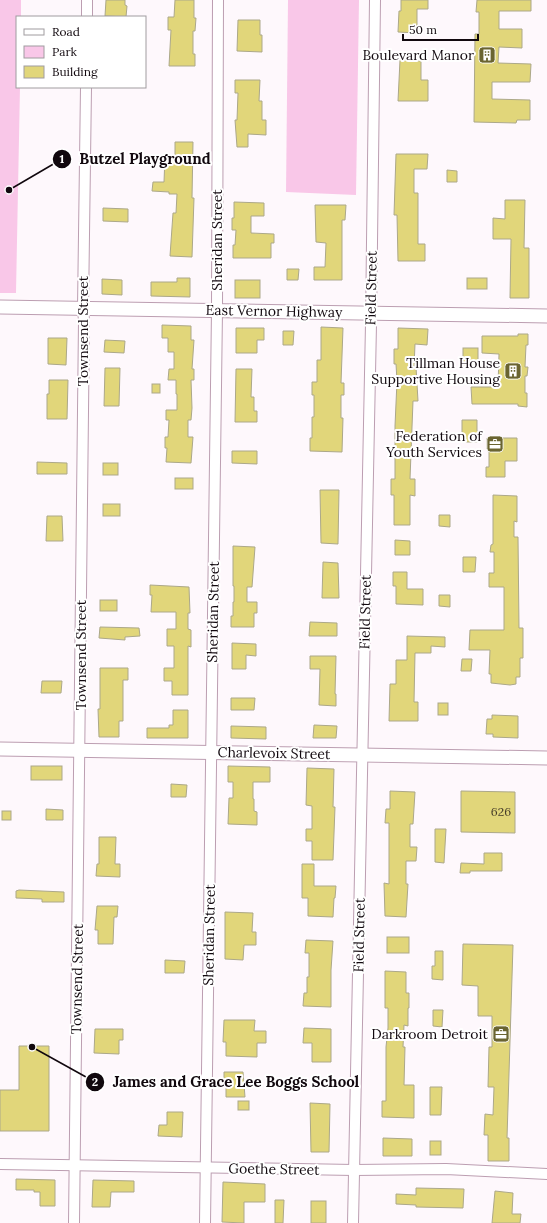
<svg xmlns="http://www.w3.org/2000/svg" width="547" height="1223" font-family="Lora,serif">
  <style>
    .green { fill: #f9c7e8 }
    .building { fill: #e1d67a; stroke: #aca889 }
    .lines { fill: none; stroke-linecap: round; stroke-linejoin: round }
    .minor-casing { stroke: #bc9eb1; stroke-width: 12 }
    .tertiary-casing { stroke: #bc9eb1; stroke-width: 15 }
    .minor { stroke: #fff; stroke-width: 10 }
    .tertiary { stroke: #fff; stroke-width: 13 }
    .labels { text-anchor: middle; stroke-width: 4; stroke-linejoin: round; paint-order: stroke }
    .number-label { font-size: 12px; fill: #453c29 }
    .poi-label { font-size: 14px; fill: #11080e; stroke: #fff; text-anchor: end }
    .street-label { font-size: 14px; fill: #11080e; stroke: #fff }
    .leader { fill: none; stroke: #11080e; stroke-width: 1.5 }
    .callout-dot { fill: #11080e; stroke: #fff; stroke-width: 1.5 }
    .mark-label { font-size: 12px; text-anchor: middle; font-weight: bold; fill: #fff }
    .callout-label { font-size: 15px; text-anchor: middle; font-weight: bold; fill: #11080e; stroke: #fff; stroke-width: 4; stroke-linejoin: round; paint-order: stroke }
  </style>
  <rect width="100%" height="100%" fill="#fef8fc"/>
  <g class="green">
    <polygon points="0,0 21,0 21,17 17,17 17,87 20,87 16,293 0,293"/>
    <polygon points="288,0 359,0 356,195 286,192"/>
  </g>
  <g class="building">
    <polygon points="106,0 125,0 125,5 127,6 126,17 105,16"/>
    <polygon points="175,0 194,0 194,18 196,18 195,31 193,31 193,54 195,54 195,66 169,66 171,30 168,30 168,17 174,17"/>
    <polygon points="401,0 428,0 428,9 417,9 417,33 398,32 399,11 401,11"/>
    <polygon points="477,0 531,0 531,11 499,11 499,29 522,29 522,48 499,47 498,63 531,64 530,82 492,82 492,99 530,100 530,120 517,120 516,123 474,122 475,34 479,34 479,12 476,12"/>
    <polygon points="238,20 260,20 260,35 262,35 262,52 237,51"/>
    <polygon points="400,60 421,61 421,80 428,80 428,101 398,101"/>
    <polygon points="235,80 260,80 259,101 262,101 262,120 266,120 266,135 248,134 248,147 237,147 235,120 237,120 238,93 235,93"/>
    <polygon points="175,142 193,142 192,198 194,198 192,257 170,256 173,213 176,213 177,194 169,194 169,192 152,191 153,182 164,182 165,156 175,157"/>
    <polygon points="396,154 428,154 427,169 414,169 414,193 418,193 418,244 425,244 425,261 398,261 397,215 394,215"/>
    <polygon points="447,170 457,171 457,182 447,182"/>
    <polygon points="505,200 525,200 524,248 529,248 529,298 510,298 511,239 493,239 493,218 505,219"/>
    <polygon points="234,202 264,203 264,216 251,216 251,233 274,234 274,243 271,243 271,258 233,258 233,245 235,245 236,230 232,230 232,218 234,218"/>
    <polygon points="315,205 346,205 345,220 342,220 342,280 314,280 314,267 325,267 326,243 316,242"/>
    <polygon points="103,208 128,209 128,222 103,221"/>
    <polygon points="287,269 299,269 298,280 287,280"/>
    <polygon points="177,278 190,278 190,297 151,296 151,282 177,282"/>
    <rect x="467" y="278" width="20" height="11"/>
    <polygon points="102,279 122,280 122,295 102,294"/>
    <rect x="235" y="280" width="25" height="18"/>
    <polygon points="162,325 191,326 191,340 194,340 192,369 194,369 194,380 191,380 192,408 191,420 188,420 188,437 193,437 191,463 166,462 167,448 165,448 165,437 168,437 169,420 166,420 166,410 177,410 177,394 176,394 176,380 168,380 169,369 174,369 174,352 168,352 168,338 162,338"/>
    <polygon points="321,327 343,328 341,383 344,383 344,395 341,395 341,418 343,418 342,452 310,451 310,438 312,438 312,417 314,417 314,395 312,395 312,382 317,382 317,360 321,360"/>
    <polygon points="236,328 264,328 264,340 257,340 257,353 236,353"/>
    <polygon points="398,328 428,329 427,345 415,344 414,367 416,367 418,401 413,401 410,479 415,479 415,496 410,495 410,525 394,525 394,495 391,495 391,479 395,479 395,426 397,381 396,364 394,364 394,349 398,349"/>
    <polygon points="283,331 294,331 293,345 283,345"/>
    <polygon points="518,334 528,334 528,345 526,345 525,367 528,367 527,376 525,376 525,393 527,393 527,407 518,406 518,404 472,404 471,387 498,387 499,354 482,353 482,336 518,336"/>
    <polygon points="48,338 67,338 66,365 48,364"/>
    <polygon points="105,340 125,341 124,353 104,352"/>
    <rect x="463" y="348" width="15" height="19"/>
    <polygon points="105,368 120,368 119,406 104,406"/>
    <polygon points="236,369 252,369 251,397 254,397 254,411 257,411 257,422 235,422"/>
    <polygon points="49,380 68,380 67,419 47,419 47,394 49,394"/>
    <rect x="152" y="384" width="8" height="9"/>
    <polygon points="462,420 477,420 477,431 480,431 480,442 462,442"/>
    <polygon points="487,438 517,438 517,461 505,461 505,477 486,477 486,467 489,467 489,449 487,449"/>
    <polygon points="232,451 257,451 257,464 232,463"/>
    <polygon points="37,462 67,463 67,474 37,474"/>
    <rect x="103" y="463" width="15" height="12"/>
    <rect x="175" y="478" width="18" height="11"/>
    <polygon points="320,490 339,490 338,544 321,543"/>
    <polygon points="493,495 517,496 517,522 514,521 514,537 518,537 519,628 523,628 523,658 520,658 520,677 516,677 516,684 510,685 491,683 491,674 489,674 490,650 469,650 470,630 504,630 504,587 489,587 489,573 494,573 494,552 490,552 491,545 493,544"/>
    <rect x="103" y="504" width="17" height="12"/>
    <polygon points="439,515 450,515 450,527 439,526"/>
    <polygon points="47,516 62,516 63,541 46,541"/>
    <polygon points="395,540 410,541 410,555 395,555"/>
    <polygon points="233,546 255,547 252,587 247,587 247,602 257,602 257,613 254,613 254,627 231,627 231,616 233,616 233,602 234,602 234,586 233,586"/>
    <polygon points="463,557 476,557 475,572 463,572"/>
    <polygon points="323,562 338,563 339,598 322,598"/>
    <polygon points="393,572 407,572 407,589 423,589 423,605 396,604 396,586 393,586"/>
    <polygon points="150,585 189,587 190,613 188,613 188,629 191,630 191,647 188,646 188,695 172,695 172,681 164,681 164,668 174,668 174,646 167,646 167,629 176,629 176,612 151,612 152,595 150,595"/>
    <polygon points="439,595 450,595 450,607 439,606"/>
    <rect x="100" y="600" width="17" height="11"/>
    <polygon points="310,622 337,623 337,636 309,636"/>
    <polygon points="100,627 139,628 140,636 125,637 125,640 99,638"/>
    <polygon points="407,636 445,637 445,647 431,646 431,653 415,653 414,702 418,702 418,721 389,721 390,684 396,684 396,660 407,660"/>
    <polygon points="232,643 256,644 256,656 246,655 246,669 232,669"/>
    <polygon points="310,656 336,656 335,694 336,694 336,706 319,705 320,669 310,669"/>
    <polygon points="462,659 472,659 471,671 461,671"/>
    <polygon points="100,668 128,668 128,680 123,680 123,721 119,721 119,737 99,737 98,709 100,709"/>
    <polygon points="42,681 62,681 61,693 41,693"/>
    <polygon points="231,698 255,698 254,710 231,710"/>
    <rect x="438" y="703" width="10" height="12"/>
    <polygon points="173,710 188,710 188,738 147,738 147,728 169,728 169,725 173,725"/>
    <polygon points="492,715 518,716 518,738 493,737 493,734 486,734 487,719 492,719"/>
    <polygon points="314,725 337,726 336,738 313,738"/>
    <polygon points="231,726 266,727 266,739 231,738"/>
    <rect x="31" y="766" width="31" height="14"/>
    <polygon points="228,766 270,767 270,782 253,782 253,799 254,799 254,811 257,812 257,825 228,824 229,798 233,798 233,782 228,782"/>
    <polygon points="307,768 334,769 333,807 335,807 333,860 312,860 312,841 306,841 306,829 312,829 312,806 306,805"/>
    <polygon points="171,784 187,785 186,797 171,797"/>
    <polygon points="390,791 415,792 413,824 410,824 410,847 417,847 416,861 406,861 406,884 408,884 406,917 385,916 384,883 389,884 389,823 385,823 386,809 390,809"/>
    <polygon points="461,791 515,792 515,833 461,832"/>
    <polygon points="46,809 63,810 63,820 46,820"/>
    <rect x="2" y="811" width="9" height="9"/>
    <polygon points="435,829 446,829 444,863 435,862"/>
    <polygon points="99,837 116,837 115,864 120,864 120,877 96,876 97,864 99,864"/>
    <polygon points="484,853 502,853 502,871 470,871 470,873 460,873 461,863 484,864"/>
    <polygon points="302,864 314,864 314,886 336,886 335,898 334,898 333,917 308,916 308,898 302,898"/>
    <polygon points="19,890 64,892 64,902 42,902 42,899 16,898 16,891"/>
    <polygon points="97,906 118,906 117,917 114,917 113,944 98,944 98,930 95,930"/>
    <polygon points="225,912 253,913 252,932 256,932 256,945 244,945 243,960 225,959"/>
    <rect x="387" y="937" width="22" height="16"/>
    <polygon points="306,940 333,941 331,970 331,1007 303,1006 304,993 307,993 307,977 309,977 309,953 305,953"/>
    <polygon points="463,944 513,945 507,1138 509,1138 509,1161 488,1161 488,1135 484,1135 485,1114 493,1115 494,1087 488,1087 489,1047 492,1047 492,1016 478,1016 478,986 462,985"/>
    <polygon points="435,951 443,951 443,980 432,979 432,966 435,966"/>
    <polygon points="165,960 185,961 184,973 165,973"/>
    <polygon points="385,971 406,972 406,993 409,993 409,1008 408,1008 408,1026 404,1025 403,1047 405,1047 404,1085 414,1085 414,1118 382,1117 382,1101 386,1101 386,1047 388,1028 388,1008 385,1008"/>
    <polygon points="433,1010 443,1010 442,1027 433,1026"/>
    <polygon points="224,1020 255,1020 254,1031 266,1031 266,1043 257,1043 257,1057 226,1056 226,1042 223,1042"/>
    <polygon points="304,1028 331,1029 331,1062 312,1062 312,1043 303,1043"/>
    <polygon points="95,1029 123,1029 123,1040 119,1040 119,1054 94,1053"/>
    <polygon points="19,1046 49,1046 49,1131 0,1131 0,1090 19,1090"/>
    <polygon points="224,1072 243,1072 245,1097 226,1097 226,1084 224,1084"/>
    <polygon points="430,1087 442,1087 441,1115 430,1115"/>
    <rect x="238" y="1101" width="11" height="9"/>
    <polygon points="310,1103 330,1104 329,1152 311,1152"/>
    <polygon points="167,1112 183,1112 182,1137 158,1136 159,1125 167,1125"/>
    <polygon points="383,1138 412,1139 412,1156 383,1156"/>
    <rect x="430" y="1141" width="11" height="14"/>
    <polygon points="16,1179 55,1180 55,1206 40,1206 40,1192 34,1192 34,1190 16,1190"/>
    <polygon points="93,1180 134,1181 134,1192 111,1192 110,1207 92,1207"/>
    <polygon points="223,1182 265,1184 265,1202 244,1202 244,1223 222,1222"/>
    <polygon points="416,1188 464,1189 463,1208 416,1207 416,1205 396,1204 396,1194 416,1195"/>
    <polygon points="495,1191 513,1193 512,1214 521,1214 520,1223 492,1223"/>
    <polygon points="275,1200 284,1200 283,1223 275,1223"/>
    <rect x="311" y="1201" width="15" height="22"/>
  </g>
  <g class="lines">
    <g class="minor-casing">
      <g id="minor">
        <polyline points="87,17 87,0"/>
        <polyline points="0,1164 354,1170 446,1169 547,1174"/>
        <polyline points="74,1223 84,321 83,308 86,87"/>
        <polyline points="205,1223 217,310 218,0"/>
        <polyline points="353,1223 371,324 375,0"/>
      </g>
    </g>
    <g class="tertiary-casing">
      <g id="tertiary">
        <polyline points="0,307 547,316"/>
        <polyline points="0,749 547,758"/>
      </g>
    </g>
    <use href="#minor" class="minor"/>
    <use href="#tertiary" class="tertiary"/>
  </g>
  <defs>
    <g id="building-square" transform="scale(0.9)"><rect x="-9" y="-9" width="18" height="18" rx="4" fill="#6a6430" stroke="#fff"/><path d="M-4-6H4V6H1V3H-1V6H-4ZM-2.5-4.3h1.7v1.8h-1.7ZM.8-4.3h1.7v1.8H.8ZM-2.5-1h1.7V.8h-1.7ZM.8-1h1.7V.8H.8Z" fill="#fff"/></g>
    <g id="office-square" transform="scale(0.9)"><rect x="-9" y="-9" width="18" height="18" rx="4" fill="#6a6430" stroke="#fff"/><path d="M-6-3h4V-5.5h4V-3h4V5H-6ZM-1-4.5V-3h2v-1.5ZM-6 0V1H6V0Z" fill="#fff"/></g>
  </defs>
  <g fill-rule="evenodd">
    <use href="#building-square" x="487" y="55"/>
    <use href="#building-square" x="513" y="371"/>
    <use href="#office-square" x="495" y="444"/>
    <use href="#office-square" x="501" y="1034"/>
  </g>
  <g class="labels">
    <g class="number-label">
      <text x="501" y="816">626</text>
    </g>
    <g class="poi-label">
      <text x="474" y="60">Boulevard Manor</text>
      <text x="500" y="368">Tillman House<tspan x="500" dy="16">Supportive Housing</tspan></text>
      <text x="482" y="441">Federation of<tspan x="482" dy="16">Youth Services</tspan></text>
      <text x="488" y="1039">Darkroom Detroit</text>
    </g>
    <g class="street-label">
      <text transform="translate(217 240) rotate(-90)" y="5">Sheridan Street</text>
      <text transform="translate(371 288) rotate(-89)" y="5">Field Street</text>
      <text transform="translate(274 311) rotate(1)" y="5">East Vernor Highway</text>
      <text transform="translate(83 331) rotate(-90)" y="5">Townsend Street</text>
      <text transform="translate(213 612) rotate(-89)" y="5">Sheridan Street</text>
      <text transform="translate(365 612) rotate(-89)" y="5">Field Street</text>
      <text transform="translate(81 655) rotate(-90)" y="5">Townsend Street</text>
      <text transform="translate(274 753) rotate(1)" y="5">Charlevoix Street</text>
      <text transform="translate(209 935) rotate(-89)" y="5">Sheridan Street</text>
      <text transform="translate(359 935) rotate(-89)" y="5">Field Street</text>
      <text transform="translate(77 979) rotate(-89)" y="5">Townsend Street</text>
      <text transform="translate(274 1169) rotate(1)" y="5">Goethe Street</text>
    </g>
  </g>
  <path class="leader" d="M9 190L62 159M32 1047L95 1082"/>
  <g class="callout-dot">
    <circle cx="9" cy="190" r="4"/>
    <circle cx="32" cy="1047" r="4"/>
    <circle cx="62" cy="159" r="10"/>
    <circle cx="95" cy="1082" r="10"/>
  </g>
  <g class="mark-label">
    <text x="62" y="163">1</text>
    <text x="95" y="1086">2</text>
  </g>
  <g class="callout-label">
    <text x="145" y="164">Butzel Playground</text>
    <text x="236" y="1087">James and Grace Lee Boggs School</text>
  </g>
  <rect x="16" y="16" width="130" height="72" fill="#ffffff" stroke="#a09c9f"/>
  <rect x="24" y="29" width="20" height="6" fill="#ffffff" stroke="#a09c9f"/>
  <text x="52" y="36" font-size="12" fill="#11080e">Road</text>
  <rect x="24" y="46" width="20" height="12" fill="#f9c7e8" stroke="#a09c9f"/>
  <text x="52" y="56" font-size="12" fill="#11080e">Park</text>
  <rect x="24" y="66" width="20" height="12" fill="#e1d67a" stroke="#a09c9f"/>
  <text x="52" y="76" font-size="12" fill="#11080e">Building</text>
  <path d="M403 34v6h75v-6" fill="none" stroke="#11080e" stroke-width="2"/>
  <text x="409" y="34" font-size="12" fill="#11080e" stroke="#ffffff" stroke-width="3" paint-order="stroke">50 m</text>
</svg>
